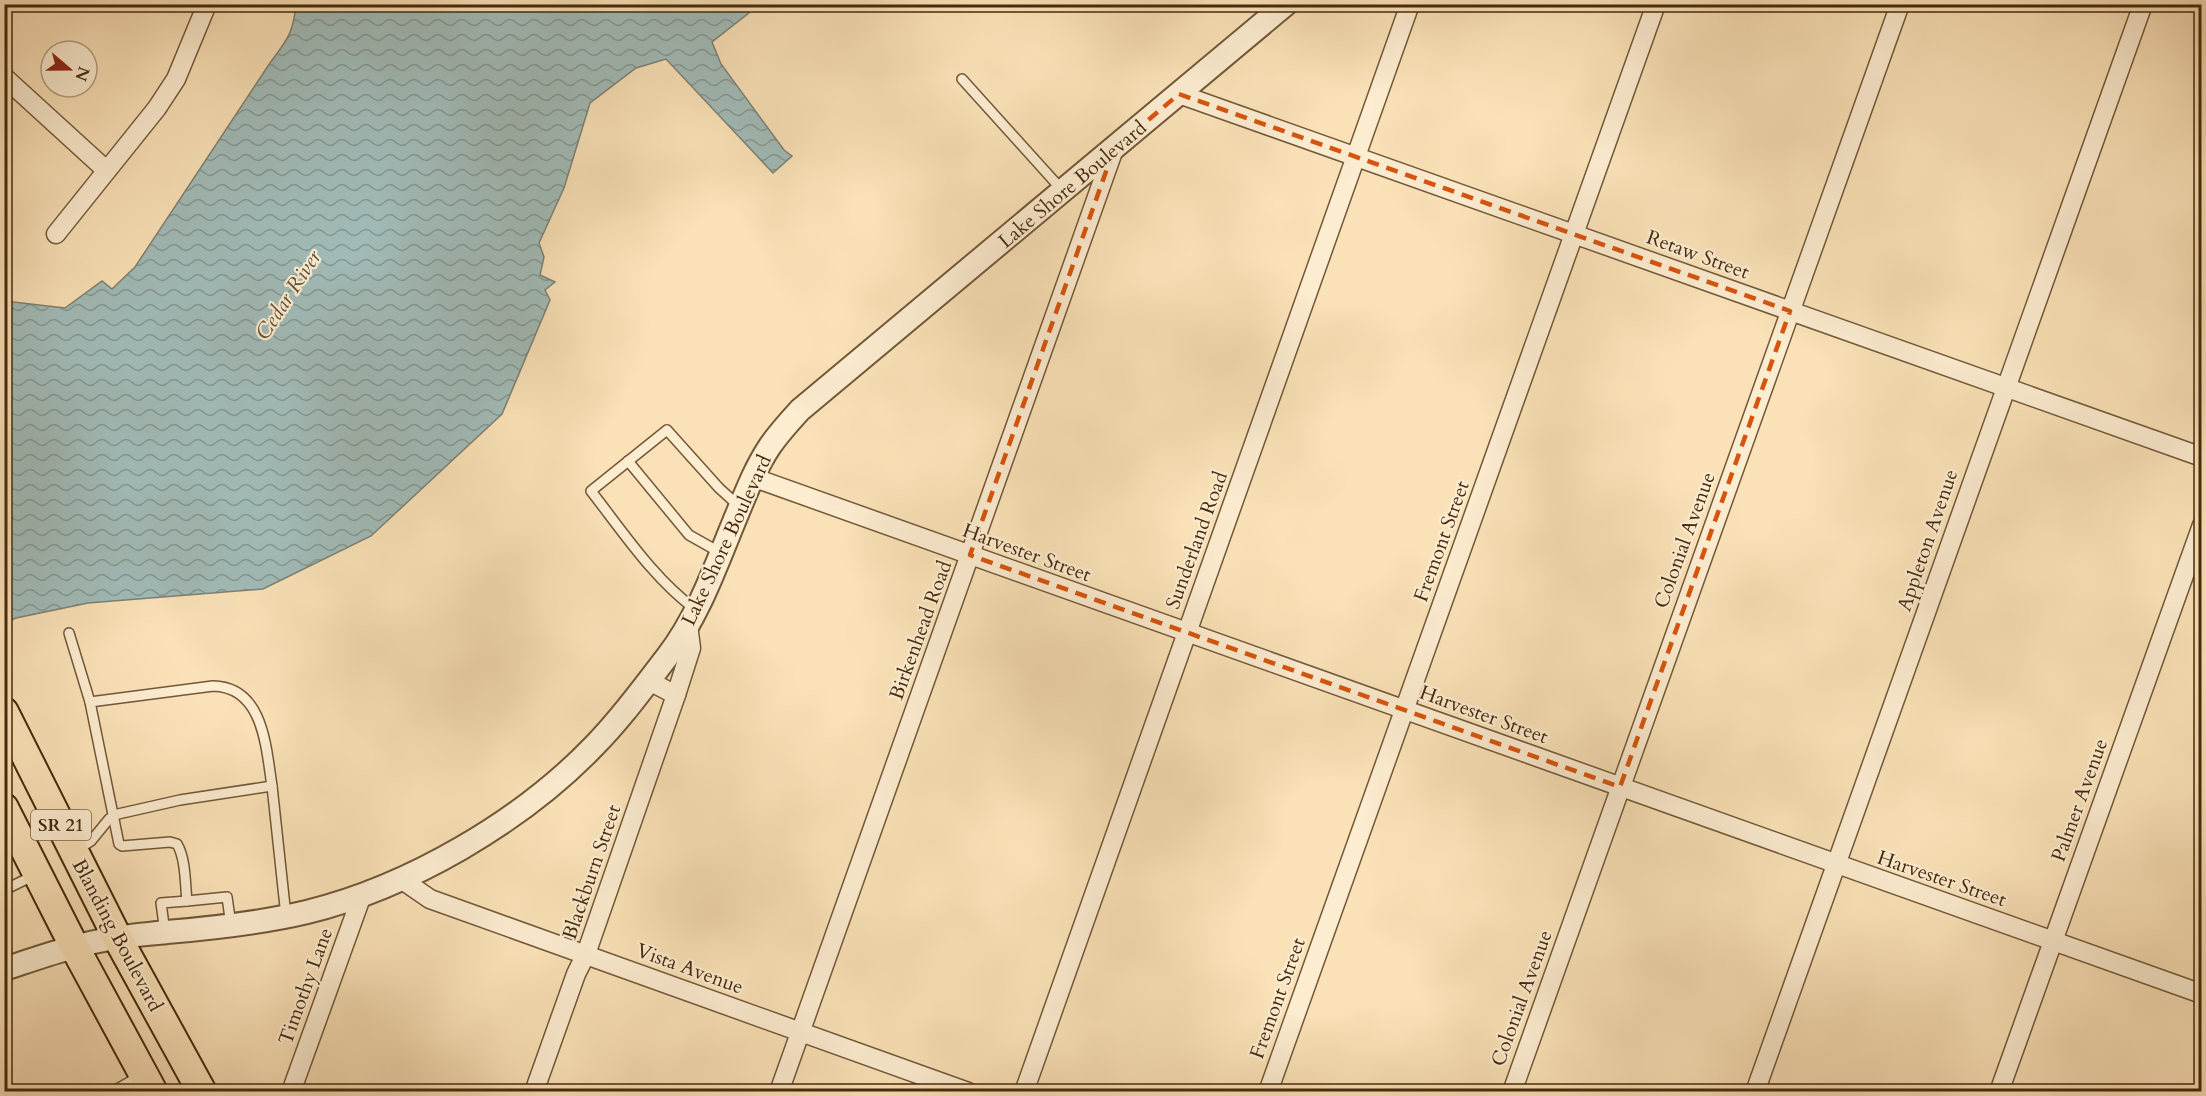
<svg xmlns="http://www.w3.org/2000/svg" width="2206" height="1096" font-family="Cardo,serif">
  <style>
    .water { fill: url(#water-waves); stroke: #7c8174; stroke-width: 1.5 }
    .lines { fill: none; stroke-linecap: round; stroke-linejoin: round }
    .service-casing { stroke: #725838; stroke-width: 12 }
    .minor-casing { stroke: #725838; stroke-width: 21 }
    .tertiary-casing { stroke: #725838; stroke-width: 26 }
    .primary-casing { stroke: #452a0d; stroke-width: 32 }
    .service { stroke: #fcecd0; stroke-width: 9 }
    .minor { stroke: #fcecd0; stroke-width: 18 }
    .tertiary { stroke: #fcecd0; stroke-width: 22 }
    .primary { stroke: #fae1b7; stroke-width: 28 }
    .marked { fill: none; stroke: #d8540c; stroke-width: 4.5; stroke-dasharray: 12 8; stroke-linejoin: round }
    .labels { text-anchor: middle; stroke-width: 4.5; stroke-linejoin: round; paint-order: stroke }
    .shield { fill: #fcecd0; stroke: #7c6448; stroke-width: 1.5 }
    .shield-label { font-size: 18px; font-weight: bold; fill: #452a0d }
    .street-label { font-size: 20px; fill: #452a0d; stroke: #fcecd0 }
    .water-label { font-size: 21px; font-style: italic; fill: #5c4e38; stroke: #fcecd0 }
  </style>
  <defs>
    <pattern id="water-waves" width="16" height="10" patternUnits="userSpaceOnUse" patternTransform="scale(1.5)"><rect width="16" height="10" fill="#a1bbb8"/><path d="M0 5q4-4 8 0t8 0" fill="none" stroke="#859894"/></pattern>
  </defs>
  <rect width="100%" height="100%" fill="#fae1b7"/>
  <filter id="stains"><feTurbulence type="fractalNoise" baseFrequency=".00333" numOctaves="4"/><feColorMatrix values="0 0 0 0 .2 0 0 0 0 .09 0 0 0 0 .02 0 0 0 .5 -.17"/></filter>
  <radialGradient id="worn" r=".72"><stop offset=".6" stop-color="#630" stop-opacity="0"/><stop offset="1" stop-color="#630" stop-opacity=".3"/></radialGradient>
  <path class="water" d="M296,5H759L712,42L721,64L784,150L792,156L773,173L666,59L636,68L590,103L564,188L539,243L544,257L540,275L555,282L545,290L550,300L502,414L371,536L263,589L88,603L16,618L5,623V301L65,308L102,281L112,289L135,267L270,63C287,40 293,34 296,5Z"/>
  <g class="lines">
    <g class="service-casing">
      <g id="service">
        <polyline points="962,79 1063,191"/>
        <polyline points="628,461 689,535 721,553"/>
        <path d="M696,610C653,578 623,532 591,491L667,430L719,488L740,507"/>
        <polyline points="69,633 90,702"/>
        <polyline points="77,850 91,841 109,819 118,814 180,800 272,786 286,916"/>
        <polyline points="4,890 35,875"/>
        <path d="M231,925L227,897L187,901C185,884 186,859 177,844L170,842L122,846L119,844L90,702L213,686C264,687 266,748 272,786"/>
        <polyline points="165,932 161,903 187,901"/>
        <polyline points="4,943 7,968"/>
        <polyline points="112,1092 140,1076"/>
      </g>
    </g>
    <g class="minor-casing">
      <g id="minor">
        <polyline points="4,77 106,170"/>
        <polyline points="1179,94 2202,457"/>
        <polyline points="56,234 157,108 176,79 207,4"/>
        <polyline points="752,477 2202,994"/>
        <polyline points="676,695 691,648 688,625"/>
        <polyline points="401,879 430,899 968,1092"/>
        <polyline points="291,1092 362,895"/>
        <polyline points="534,1092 576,974 586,954 676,695 649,681"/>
        <polyline points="779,1092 1114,149"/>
        <polyline points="1024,1092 1410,4"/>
        <polyline points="1268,1092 1656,4"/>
        <polyline points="1512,1092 1900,4"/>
        <polyline points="1755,1092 2143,4"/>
        <polyline points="1999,1092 2202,525"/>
      </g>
    </g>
    <g class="tertiary-casing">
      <path id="tertiary" d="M4,969C41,957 77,944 115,938C132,935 150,934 167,932C214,928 261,923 307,912C409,887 521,822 594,746C621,719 643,688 667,657C700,614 717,562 738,512C747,490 756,467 770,446C779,433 789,422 800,410L1286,4"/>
    </g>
    <g class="primary-casing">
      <g id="primary">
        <polyline points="4,712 117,937 202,1092"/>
        <polyline points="4,808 74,946 153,1092"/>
      </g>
    </g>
    <use href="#service" class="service"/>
    <use href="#minor" class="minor"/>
    <use href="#tertiary" class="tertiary"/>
    <use href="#primary" class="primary"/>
  </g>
  <path class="marked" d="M1179,94L1790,311L1620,787L970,555L1114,149Z"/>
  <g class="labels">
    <rect class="shield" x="31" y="810" width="60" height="30" rx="4.5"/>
    <g class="shield-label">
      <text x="61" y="831">SR 21</text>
    </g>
    <g class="street-label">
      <text transform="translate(1072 184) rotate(-40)" y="7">Lake Shore Boulevard</text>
      <text transform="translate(1698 254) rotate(20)" y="7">Retaw Street</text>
      <text transform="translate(726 540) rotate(-65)" y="7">Lake Shore Boulevard</text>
      <text transform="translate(1196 540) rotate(-70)" y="7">Sunderland Road</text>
      <text transform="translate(1684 540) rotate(-70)" y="7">Colonial Avenue</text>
      <text transform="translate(1927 540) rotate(-71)" y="7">Appleton Avenue</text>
      <text transform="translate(1441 541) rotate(-70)" y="7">Fremont Street</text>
      <text transform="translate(1027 552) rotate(20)" y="7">Harvester Street</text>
      <text transform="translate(920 630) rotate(-70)" y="7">Birkenhead Road</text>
      <text transform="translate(1484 714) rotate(20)" y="7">Harvester Street</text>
      <text transform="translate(2079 800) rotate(-70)" y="7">Palmer Avenue</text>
      <text transform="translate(591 872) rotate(-71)" y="7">Blackburn Street</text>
      <text transform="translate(1942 878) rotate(19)" y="7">Harvester Street</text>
      <text transform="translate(118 935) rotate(62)" y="7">Blanding Boulevard</text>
      <text transform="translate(690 968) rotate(20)" y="7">Vista Avenue</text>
      <text transform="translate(305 986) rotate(-70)" y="7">Timothy Lane</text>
      <text transform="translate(1277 998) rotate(-70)" y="7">Fremont Street</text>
      <text transform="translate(1521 998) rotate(-70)" y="7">Colonial Avenue</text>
    </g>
    <g class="water-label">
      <text transform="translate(288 295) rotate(-57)" y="7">Cedar River</text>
    </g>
  </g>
  <rect width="2206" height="1096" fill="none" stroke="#fae1b7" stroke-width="24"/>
  <rect x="6" y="6" width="2194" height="1084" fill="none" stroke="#452a0d" stroke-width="3"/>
  <rect x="12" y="12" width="2182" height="1072" fill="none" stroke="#452a0d" stroke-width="1.5"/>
  <g transform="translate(69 69) rotate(110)"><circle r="28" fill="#fcecd0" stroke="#b39e82" stroke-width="1.5"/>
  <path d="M0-4.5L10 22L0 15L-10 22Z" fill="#8f2418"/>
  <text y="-9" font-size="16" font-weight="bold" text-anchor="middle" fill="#452a0d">N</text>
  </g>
  <rect width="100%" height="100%" filter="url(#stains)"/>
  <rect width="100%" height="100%" fill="url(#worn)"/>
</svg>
